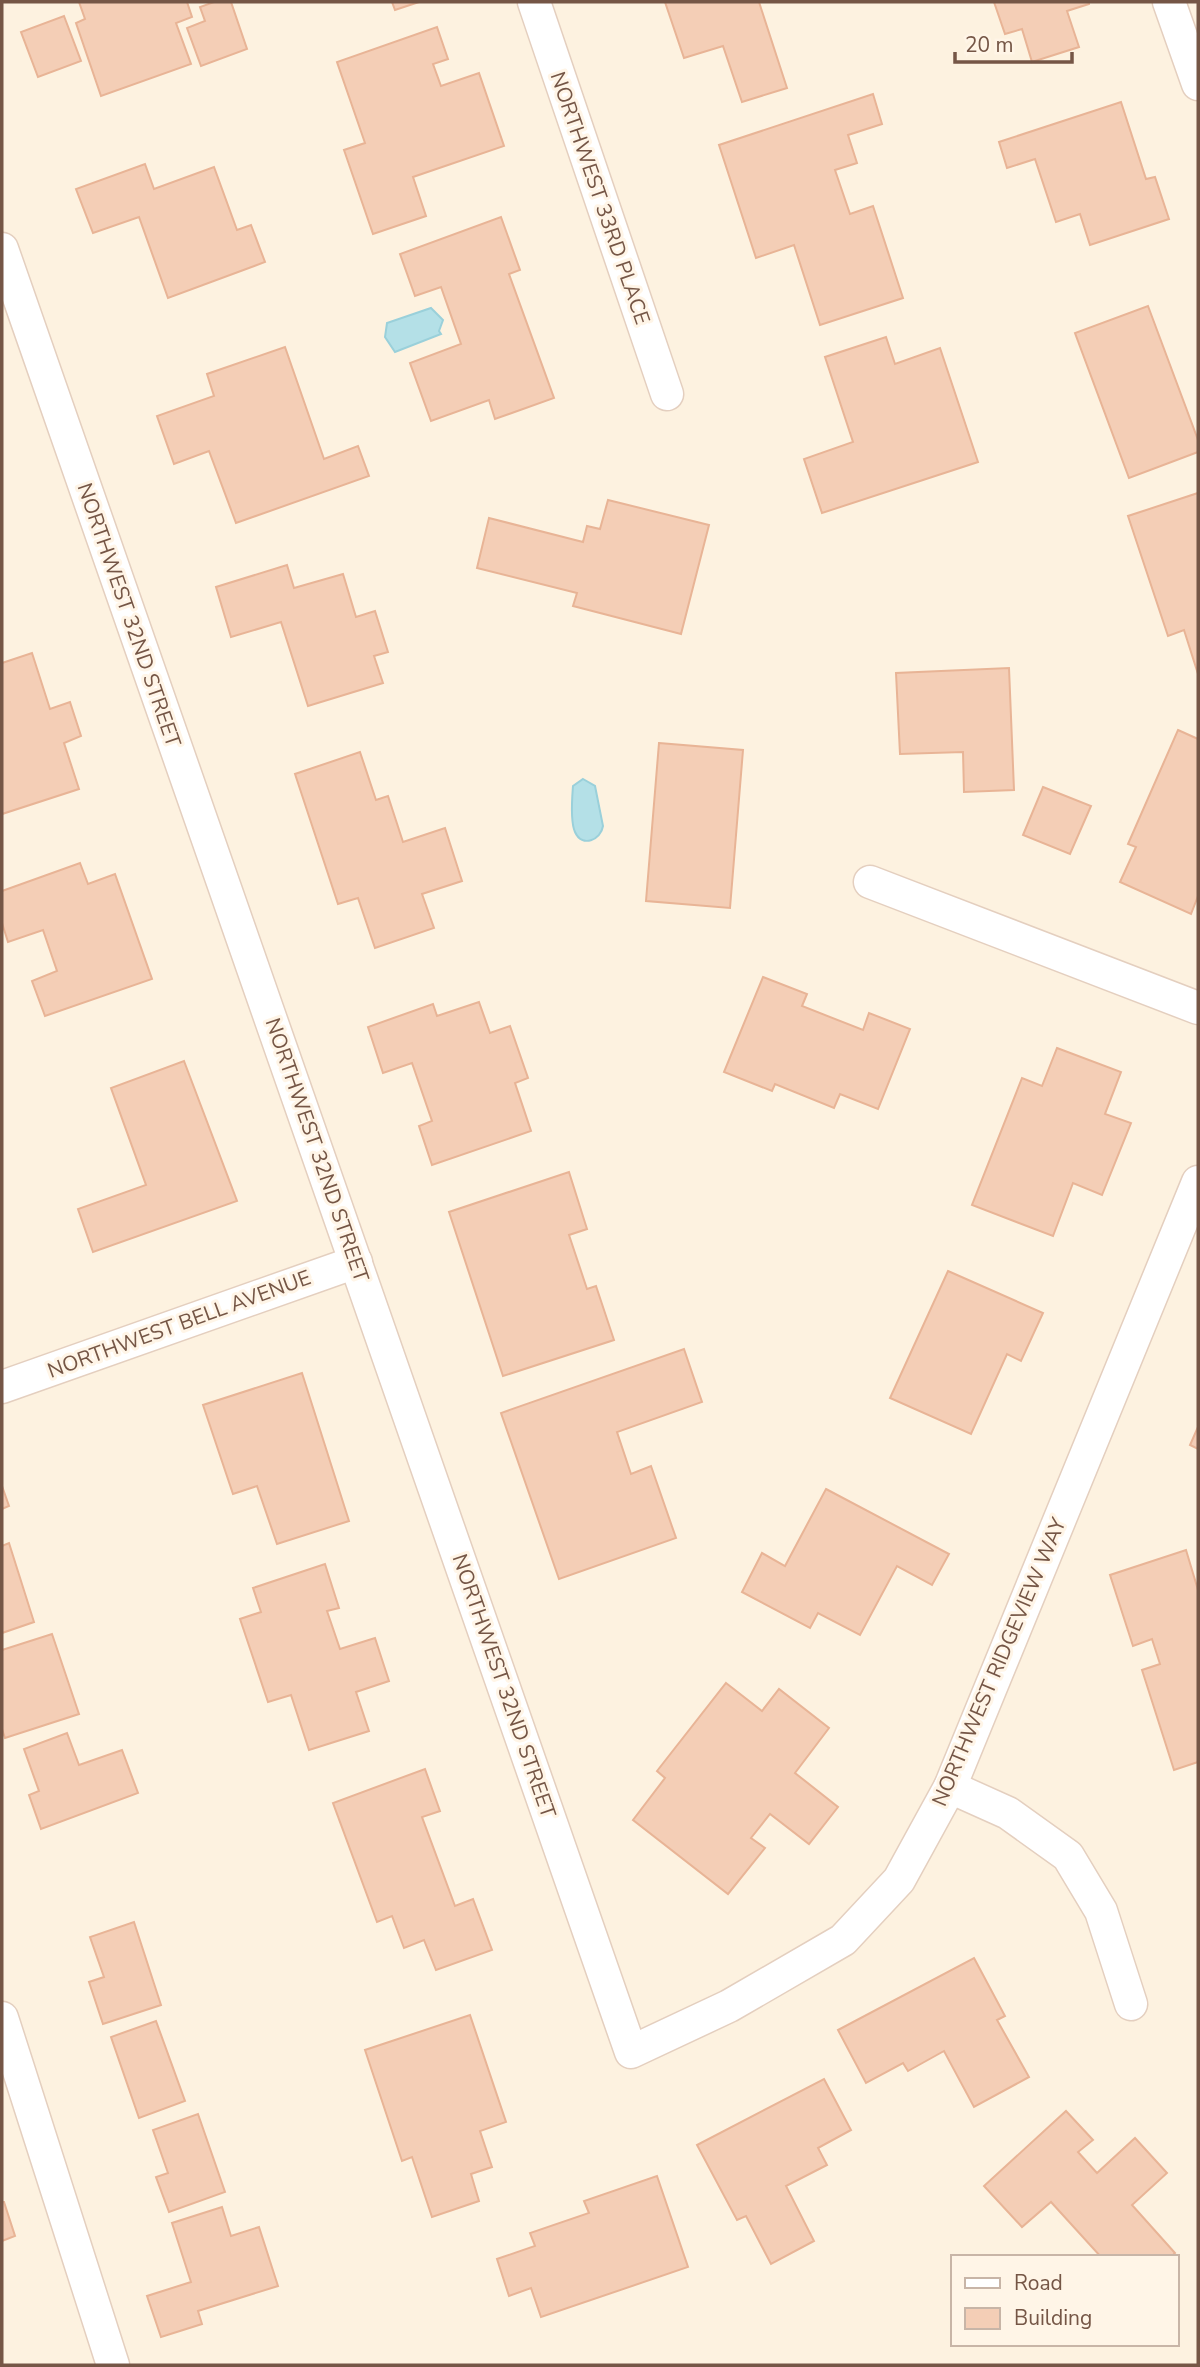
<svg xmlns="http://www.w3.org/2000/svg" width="1200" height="2367" font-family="'Nunito Sans',sans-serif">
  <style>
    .water { fill: #b4e0e7; stroke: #9ad0da; stroke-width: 2 }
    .building { fill: #f4ceb6; stroke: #e8b496; stroke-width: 2 }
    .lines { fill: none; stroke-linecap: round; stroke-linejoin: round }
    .minor-casing { stroke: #e4cfbf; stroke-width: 35 }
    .minor { stroke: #fff; stroke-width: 32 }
    .labels { text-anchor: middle; stroke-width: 6; stroke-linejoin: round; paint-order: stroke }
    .street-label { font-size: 21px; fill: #755646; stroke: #fff5e7 }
  </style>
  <rect width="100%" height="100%" fill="#fdf2e0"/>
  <g class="water">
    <polygon points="431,308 443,320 439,331 441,334 395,352 385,337 387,323"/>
    <path d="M583,779L595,786L603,826C601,840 582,848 575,832C570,821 572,799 573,786Z"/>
  </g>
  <g class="building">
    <polygon points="79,2 187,2 192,17 176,23 191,64 101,96 76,23 85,19"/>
    <polygon points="214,2 231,2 247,49 201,66 187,28 205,21 200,7"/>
    <polygon points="392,2 419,2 395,10"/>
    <polygon points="665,2 759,2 787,88 742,102 723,46 684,58"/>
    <polygon points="994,2 1089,2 1089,4 1067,11 1079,47 1032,62 1022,29 1005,34"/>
    <polygon points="64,16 81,61 38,77 21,32"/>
    <polygon points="437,27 448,59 433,64 441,86 479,73 504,146 413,177 426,216 373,234 344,150 365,143 337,62"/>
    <polygon points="873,94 882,124 848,135 857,163 835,170 850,214 873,206 903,298 820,325 794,245 756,258 719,145"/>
    <polygon points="1121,102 1146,179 1155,177 1169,219 1090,245 1080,214 1056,222 1035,159 1007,168 999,142"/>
    <polygon points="145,164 154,189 214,167 237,230 251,225 265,262 168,298 139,217 93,233 76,189"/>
    <polygon points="501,217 520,270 509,274 554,398 495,419 489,400 431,421 410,363 461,344 441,287 415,296 400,254"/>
    <polygon points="1148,306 1198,440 1198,452 1129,478 1075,333"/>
    <polygon points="886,337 895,364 940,348 978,462 822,513 804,459 853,442 825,357"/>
    <polygon points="285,347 324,459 358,446 369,476 236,523 209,451 174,464 157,416 214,396 207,374"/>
    <polygon points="1198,493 1198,674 1184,630 1168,636 1128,516"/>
    <polygon points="608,500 709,525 681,634 573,606 577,593 477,568 489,518 583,542 587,526 600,529"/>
    <polygon points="287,565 294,588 343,574 356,617 375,611 388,652 374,656 383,683 308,706 281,622 231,637 216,587"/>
    <polygon points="32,653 50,709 70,702 81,736 64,743 79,789 2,814 2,663"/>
    <polygon points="1009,668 1014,790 964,792 963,752 900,754 896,673"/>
    <polygon points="1178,730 1198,739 1198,896 1191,914 1120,882 1136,847 1128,844"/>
    <polygon points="659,743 743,750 730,908 646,901"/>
    <polygon points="360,752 376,800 388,796 403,842 445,828 462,881 422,894 434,928 375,948 358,898 338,904 295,774"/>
    <polygon points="1043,787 1091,806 1070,854 1023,835"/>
    <polygon points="80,863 88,884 115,874 152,979 45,1016 32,981 57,971 43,930 8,942 2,923 2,891"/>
    <polygon points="763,977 807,994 802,1006 863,1030 869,1013 910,1029 878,1109 840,1094 834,1108 775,1084 772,1091 724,1072"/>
    <polygon points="479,1002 490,1033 510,1026 528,1078 515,1083 531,1131 432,1165 419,1126 432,1121 412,1063 383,1073 368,1027 433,1004 437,1016"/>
    <polygon points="1057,1048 1121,1072 1105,1114 1131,1123 1102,1195 1073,1183 1053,1236 972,1205 1022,1078 1042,1086"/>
    <polygon points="184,1061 237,1201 93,1252 78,1209 146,1185 111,1088"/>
    <polygon points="569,1172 587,1229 569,1235 587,1289 596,1286 614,1340 503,1376 449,1212"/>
    <polygon points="948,1271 1043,1313 1021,1361 1007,1354 971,1434 890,1398"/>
    <polygon points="684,1349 702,1402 617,1432 631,1474 651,1466 676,1538 559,1579 501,1413"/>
    <polygon points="302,1373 349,1521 277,1544 257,1486 233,1494 203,1405"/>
    <polygon points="1198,1427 1198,1449 1190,1445"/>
    <polygon points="2,1486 9,1506 2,1509"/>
    <polygon points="826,1489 949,1554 932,1585 897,1566 860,1635 818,1613 810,1628 742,1592 762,1553 785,1566"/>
    <polygon points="9,1543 34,1622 2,1633 2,1546"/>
    <polygon points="1186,1550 1198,1590 1198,1762 1174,1770 1142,1670 1160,1664 1152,1639 1133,1646 1110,1575"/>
    <polygon points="325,1564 339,1608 327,1611 340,1649 375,1638 389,1681 356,1692 369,1731 309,1750 291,1695 268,1702 240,1619 261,1612 253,1588"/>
    <polygon points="52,1634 79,1714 5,1738 2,1729 2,1650"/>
    <polygon points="726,1683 762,1711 779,1689 829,1728 795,1773 838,1807 809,1844 770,1814 751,1838 765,1848 728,1894 633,1820 665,1778 657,1771"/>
    <polygon points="67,1733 79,1765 122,1750 138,1793 41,1829 29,1795 39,1791 24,1749"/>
    <polygon points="425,1769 440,1811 422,1817 455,1906 473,1899 492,1950 436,1970 424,1940 404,1948 392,1916 377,1922 333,1803"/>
    <polygon points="134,1922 161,2005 103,2024 89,1982 104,1977 90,1937"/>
    <polygon points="974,1958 1005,2016 997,2020 1029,2077 974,2107 944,2051 908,2071 903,2063 866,2083 838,2030"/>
    <polygon points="470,2015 506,2122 480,2131 492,2167 471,2174 479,2201 432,2217 412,2157 402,2161 365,2050"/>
    <polygon points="156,2021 185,2101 139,2118 111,2037"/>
    <polygon points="824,2079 851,2130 818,2148 827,2165 786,2186 814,2241 771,2264 746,2216 737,2220 697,2145"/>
    <polygon points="1066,2111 1093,2140 1078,2152 1097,2173 1135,2138 1167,2173 1132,2205 1175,2253 1171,2257 1101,2257 1051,2202 1022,2227 984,2186"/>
    <polygon points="198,2114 225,2192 169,2212 156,2177 168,2173 153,2130"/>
    <polygon points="657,2176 688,2267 541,2317 531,2288 509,2296 497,2259 535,2246 530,2233 589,2213 584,2201"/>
    <polygon points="2,2202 4,2202 15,2236 2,2241"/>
    <polygon points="222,2207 231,2236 259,2227 278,2286 198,2311 202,2324 161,2337 147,2296 191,2282 172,2223"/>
  </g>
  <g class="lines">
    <g class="minor-casing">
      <g id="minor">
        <polyline points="534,2 667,394"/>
        <polyline points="1169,2 1198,84"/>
        <polyline points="2,249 631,2052 729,2006 843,1940 899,1880 950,1787 1198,1182"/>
        <polyline points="870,882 1198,1008"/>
        <polyline points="2,1387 356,1262"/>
        <polyline points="950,1787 1008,1813 1068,1856 1101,1911 1131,2004"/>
        <polyline points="2,2018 113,2365"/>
      </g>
    </g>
    <use href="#minor" class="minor"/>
  </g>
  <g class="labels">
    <g class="street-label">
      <text transform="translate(600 198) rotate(71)" y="7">NORTHWEST 33RD PLACE</text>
      <text transform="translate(129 615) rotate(71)" y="7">NORTHWEST 32ND STREET</text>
      <text transform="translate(317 1150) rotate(71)" y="7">NORTHWEST 32ND STREET</text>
      <text transform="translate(179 1324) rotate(-20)" y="7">NORTHWEST BELL AVENUE</text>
      <text transform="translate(999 1662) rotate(-67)" y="7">NORTHWEST RIDGEVIEW WAY</text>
      <text transform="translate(504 1686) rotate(71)" y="7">NORTHWEST 32ND STREET</text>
    </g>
  </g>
  <rect width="1200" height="2367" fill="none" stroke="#755646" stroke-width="7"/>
  <rect x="951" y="2255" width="228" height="91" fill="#fff5e7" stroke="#c8b5a7" stroke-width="2"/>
  <rect x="965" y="2278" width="35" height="10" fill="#ffffff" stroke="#c8b5a7" stroke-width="2"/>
  <text x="1014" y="2290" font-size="21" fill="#755646">Road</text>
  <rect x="965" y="2308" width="35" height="21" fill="#f4ceb6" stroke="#c8b5a7" stroke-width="2"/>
  <text x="1014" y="2325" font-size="21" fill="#755646">Building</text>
  <path d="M955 52v10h117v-10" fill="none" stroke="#755646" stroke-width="3.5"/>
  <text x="965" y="52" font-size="21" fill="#755646" stroke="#fff5e7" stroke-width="5" paint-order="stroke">20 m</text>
</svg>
